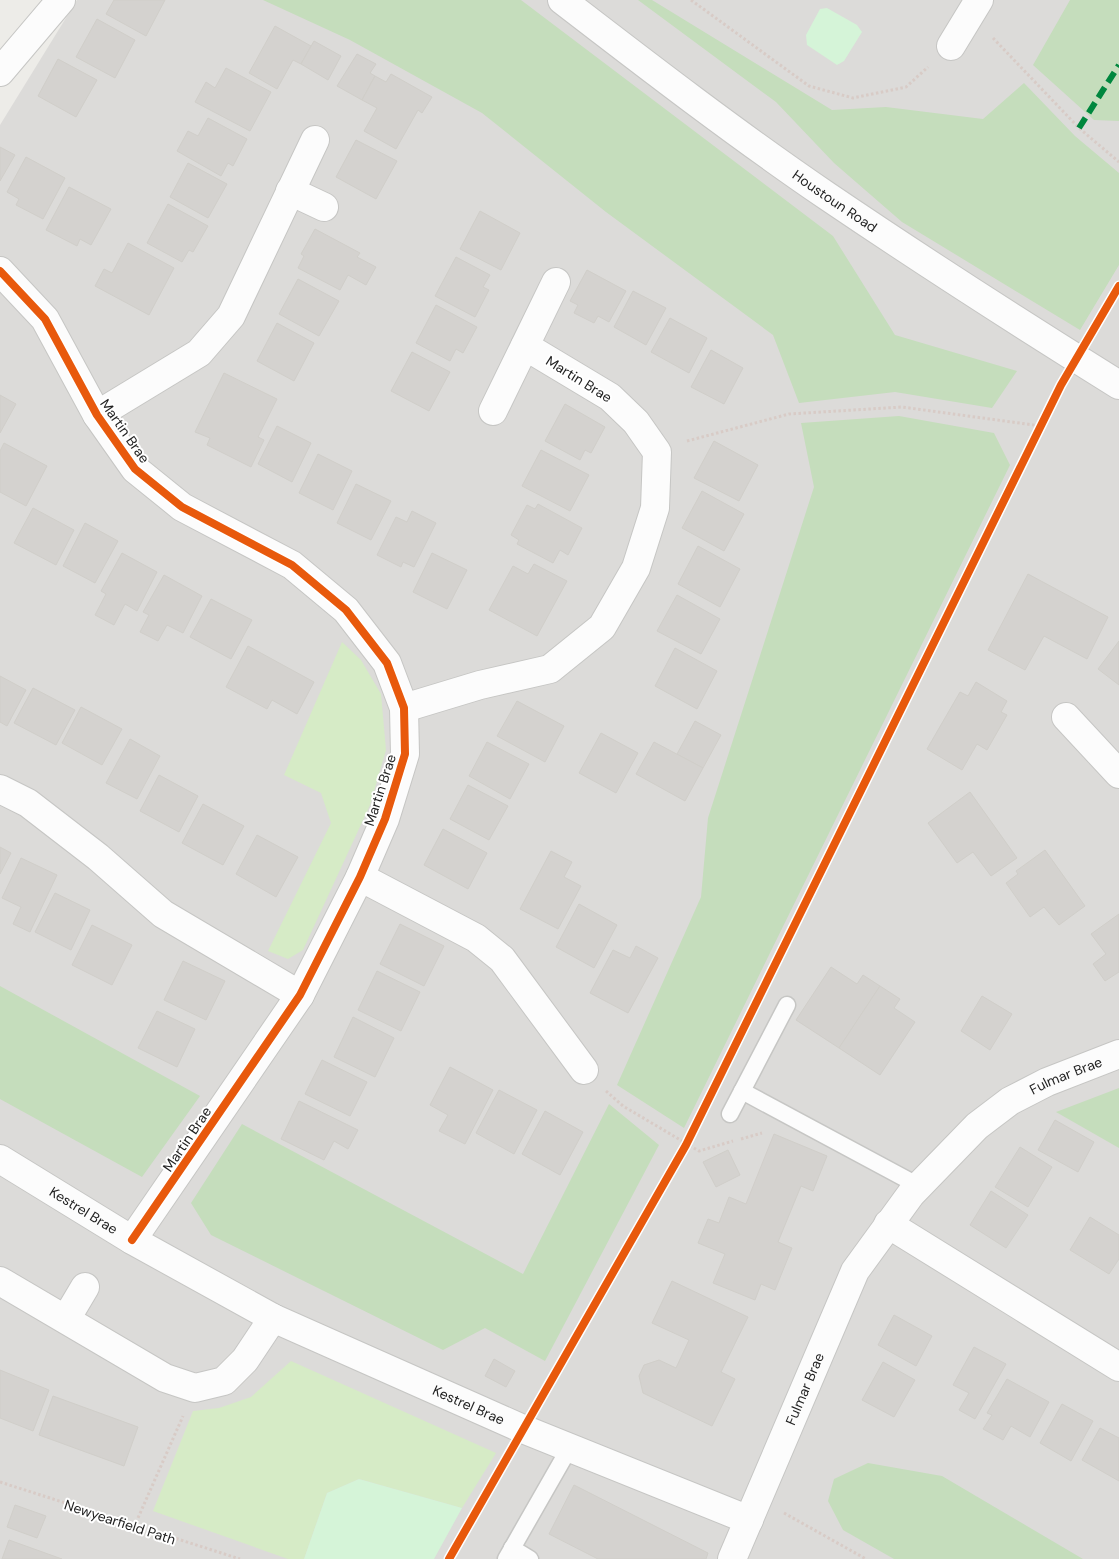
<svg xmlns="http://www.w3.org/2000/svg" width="1119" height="1559" font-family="'DM Sans',sans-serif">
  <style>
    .residential { fill: #dcdbd9 }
    .grass { fill: #d6ebc6 }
    .forest { fill: #c5ddbc }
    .park { fill: #d5f4d8 }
    .building { fill: #d4d2cf; stroke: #d0cec9 }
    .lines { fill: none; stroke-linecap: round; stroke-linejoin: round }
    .service-casing { stroke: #c6c6c4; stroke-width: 19 }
    .minor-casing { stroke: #c6c6c4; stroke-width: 30 }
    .tertiary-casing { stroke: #c6c6c4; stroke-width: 30 }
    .path { stroke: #d8cbc6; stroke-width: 3; stroke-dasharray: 2.5 2.5; stroke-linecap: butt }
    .service { stroke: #fcfcfc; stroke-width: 16 }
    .minor { stroke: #fcfcfc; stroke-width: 28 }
    .tertiary { stroke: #fcfcfc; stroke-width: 28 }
    .quiet { stroke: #00873e; stroke-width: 6; stroke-dasharray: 12 6; stroke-linecap: butt }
    .cycleway-casing { stroke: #fff; stroke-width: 11 }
    .cycleway { stroke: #e8590c; stroke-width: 8 }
    .labels { text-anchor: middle; stroke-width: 4; stroke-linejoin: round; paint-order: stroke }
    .street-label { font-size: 14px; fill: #1f1f1f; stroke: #fff }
  </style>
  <rect width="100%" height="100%" fill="#edece8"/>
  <polygon class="residential" points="77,0 1119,0 1119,1559 0,1559 0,125"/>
  <g class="grass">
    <polygon points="342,642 361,660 381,694 386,750 370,805 303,950 288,959 268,951 331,823 321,793 284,775"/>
    <polygon points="291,1361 496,1453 462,1508 359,1479 327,1493 304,1559 288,1559 153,1511 193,1411 219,1408 251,1397"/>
  </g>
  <g class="forest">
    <polygon points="263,0 521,0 833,236 895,335 1017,371 992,408 895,392 799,403 773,335 606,212 482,113 350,40"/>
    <polygon points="638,0 652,0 832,110 886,107 983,119 1024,83 1075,136 1119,173 1119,265 1080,330 902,222 834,163 776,102"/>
    <polygon points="1070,0 1119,0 1119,121 1094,120 1033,65"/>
    <polygon points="899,416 994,433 1010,465 684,1128 617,1085 701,897 708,818 814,487 801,423"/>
    <polygon points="0,986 200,1096 142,1177 0,1099"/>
    <polygon points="1119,1088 1119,1148 1056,1112"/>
    <polygon points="609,1104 659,1145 545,1361 485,1328 443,1350 211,1235 191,1203 242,1124 523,1274"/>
    <polygon points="868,1463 942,1476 1083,1559 894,1559 843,1530 828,1501 834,1479"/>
  </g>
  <g class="park">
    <polygon points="827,8 857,25 862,32 844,61 837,65 807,45 806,35 820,9"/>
    <polygon points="359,1479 462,1508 434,1559 304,1559 327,1493"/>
  </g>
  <g class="building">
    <polygon points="114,0 165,0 146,36 106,14"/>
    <polygon points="97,19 135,40 115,78 76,57"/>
    <polygon points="275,26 311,46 301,64 293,60 277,89 249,73"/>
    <polygon points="314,41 341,56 328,80 301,64"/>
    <polygon points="357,54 376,64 370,73 375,76 362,100 337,86"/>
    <polygon points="58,59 97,80 76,117 38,96"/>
    <polygon points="226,68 271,92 250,131 195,102 206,82 215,88"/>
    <polygon points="391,74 432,97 422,113 418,110 396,149 364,131 377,108 362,100 375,76 386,82"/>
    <polygon points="208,118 247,139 233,166 228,163 221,176 177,151 188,131 198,136"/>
    <polygon points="356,140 397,161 376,199 336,177"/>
    <polygon points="0,147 15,155 0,181"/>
    <polygon points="26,157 65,178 43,219 16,205 19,199 7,192"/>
    <polygon points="188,163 227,184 208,218 170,197"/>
    <polygon points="69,187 111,209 91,245 80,239 77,246 46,230"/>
    <polygon points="168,204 208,226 193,252 189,250 182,262 147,243"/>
    <polygon points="480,211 520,233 501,270 460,249"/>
    <polygon points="315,229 360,253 357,257 376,267 366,285 348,275 340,290 298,268 304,256 301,254"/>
    <polygon points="128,243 174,268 149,315 95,286 104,269 112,273"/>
    <polygon points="456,257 490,275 483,287 489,290 475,317 435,296"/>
    <polygon points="587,270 626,291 609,322 598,316 594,323 574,313 578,305 570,301"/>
    <polygon points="298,279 339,301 319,336 279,314"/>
    <polygon points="633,291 666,308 646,345 614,327"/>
    <polygon points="436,305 477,327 463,353 456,349 450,361 416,343"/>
    <polygon points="670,318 707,338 689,373 651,352"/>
    <polygon points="277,323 314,343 294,381 257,361"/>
    <polygon points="711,350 743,368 724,404 691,387"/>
    <polygon points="412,352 450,372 429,411 391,391"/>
    <polygon points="224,373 277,399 258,437 264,440 251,467 207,445 210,438 195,432"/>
    <polygon points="0,395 16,404 0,433"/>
    <polygon points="565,404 605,427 591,453 585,450 580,460 545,441"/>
    <polygon points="277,426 311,443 292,482 258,464"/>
    <polygon points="714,441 758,465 739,501 694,478"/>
    <polygon points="4,443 47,466 26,506 0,492 0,451"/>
    <polygon points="541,450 589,475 570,511 522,486"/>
    <polygon points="318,454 352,471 333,510 299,493"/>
    <polygon points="356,484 391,501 371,540 337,523"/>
    <polygon points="702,491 744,514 724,551 682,528"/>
    <polygon points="538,504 582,528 568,555 560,550 553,563 517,544 519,540 511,535 527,505 535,509"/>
    <polygon points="33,508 74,530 56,565 14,543"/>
    <polygon points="412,511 436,523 414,567 403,562 401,567 377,555 396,517 407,522"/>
    <polygon points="85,523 118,541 95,583 63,566"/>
    <polygon points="698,546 740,569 720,607 678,584"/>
    <polygon points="122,553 157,572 137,611 125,604 114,625 95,615 106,594 101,591"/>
    <polygon points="432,553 467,570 447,609 413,592"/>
    <polygon points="534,564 567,581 537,636 489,610 513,566 528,574"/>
    <polygon points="1028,574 1108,617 1087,659 1044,636 1025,670 988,650"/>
    <polygon points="164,575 202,596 183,633 167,625 158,641 140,632 149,615 143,612"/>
    <polygon points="677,595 720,619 701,654 657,631"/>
    <polygon points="211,599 252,620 231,659 190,637"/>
    <polygon points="1119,641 1119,685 1098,669"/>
    <polygon points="248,646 314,682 297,714 272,700 267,709 226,687"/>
    <polygon points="675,648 717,671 697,709 655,686"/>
    <polygon points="0,676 26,690 7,726 0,722"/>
    <polygon points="976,682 1007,701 1001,712 1007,715 987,750 977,744 962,770 927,749 960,692 968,696"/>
    <polygon points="33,688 75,710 56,745 14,723"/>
    <polygon points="517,701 564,726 545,762 497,736"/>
    <polygon points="81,707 122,729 102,765 62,743"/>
    <polygon points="695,721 721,735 703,768 677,754"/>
    <polygon points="601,733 638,753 616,793 579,773"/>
    <polygon points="130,739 160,756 137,799 106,783"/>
    <polygon points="487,742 529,764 510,799 469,776"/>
    <polygon points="654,742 703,768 685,801 636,774"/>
    <polygon points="159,775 198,796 179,832 140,811"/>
    <polygon points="468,785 508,806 489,840 450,819"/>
    <polygon points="970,792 1017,858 991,876 973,852 957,863 928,823"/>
    <polygon points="203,804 244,826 223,865 182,843"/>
    <polygon points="443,829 487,853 468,889 424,865"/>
    <polygon points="257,835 298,857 276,897 236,874"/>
    <polygon points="0,847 11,853 0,874"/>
    <polygon points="1045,850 1085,906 1059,925 1044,907 1030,917 1006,883 1018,874 1016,871"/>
    <polygon points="551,851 572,862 564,877 581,886 558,929 520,909"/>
    <polygon points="21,858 57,875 30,932 13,924 21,907 2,898"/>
    <polygon points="55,893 90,910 71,950 35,932"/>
    <polygon points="579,904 617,925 594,968 556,947"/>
    <polygon points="1119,914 1119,972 1105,981 1093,964 1106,954 1091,934"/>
    <polygon points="400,924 444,946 424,986 380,964"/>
    <polygon points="92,925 132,945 112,985 72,965"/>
    <polygon points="636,946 658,958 628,1013 590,993 613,950 630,958"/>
    <polygon points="183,961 225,981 206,1020 164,1000"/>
    <polygon points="831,967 857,984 863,975 880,986 839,1048 796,1020"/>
    <polygon points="377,971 420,992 401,1031 358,1010"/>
    <polygon points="880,986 900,999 894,1008 915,1022 880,1075 839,1048"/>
    <polygon points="982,996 1012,1014 990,1050 961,1031"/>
    <polygon points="157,1011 195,1029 177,1067 138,1048"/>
    <polygon points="353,1017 394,1038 375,1077 334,1057"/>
    <polygon points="322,1060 367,1082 350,1116 305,1094"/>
    <polygon points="450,1067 493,1090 465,1144 439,1131 448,1115 430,1105"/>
    <polygon points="499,1090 537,1110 514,1154 476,1133"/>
    <polygon points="299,1101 358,1130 348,1149 334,1141 324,1160 281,1139"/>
    <polygon points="545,1111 583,1132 560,1175 522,1154"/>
    <polygon points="1055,1120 1094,1142 1078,1172 1038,1150"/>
    <polygon points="774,1134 827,1156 813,1191 801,1186 778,1242 792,1248 775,1290 761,1284 755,1300 713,1283 725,1254 698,1243 708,1219 719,1223 729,1197 746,1204"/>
    <polygon points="1020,1147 1052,1167 1028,1207 995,1187"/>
    <polygon points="728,1150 740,1175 716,1187 703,1162"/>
    <polygon points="991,1191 1028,1215 1006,1248 970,1225"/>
    <polygon points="1090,1217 1119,1235 1119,1259 1109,1274 1070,1250"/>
    <polygon points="672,1281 748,1317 721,1372 735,1379 712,1426 643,1393 639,1376 644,1365 659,1360 676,1368 689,1340 652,1323"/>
    <polygon points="894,1315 932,1336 916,1366 878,1345"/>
    <polygon points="974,1347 1006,1364 975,1419 959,1410 969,1393 953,1385"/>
    <polygon points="494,1359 515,1371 506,1387 485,1376"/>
    <polygon points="883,1362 915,1380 894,1417 862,1400"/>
    <polygon points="0,1370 49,1390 33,1431 0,1418"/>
    <polygon points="1007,1379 1049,1402 1030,1437 1011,1426 1003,1440 983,1429 992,1415 987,1413"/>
    <polygon points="53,1396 138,1427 124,1466 39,1435"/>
    <polygon points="1062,1404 1093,1421 1071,1461 1040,1443"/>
    <polygon points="1100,1428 1119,1438 1119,1481 1082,1460"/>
    <polygon points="574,1485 708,1553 706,1559 598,1559 549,1534"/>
    <polygon points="15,1505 46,1516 37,1538 7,1527"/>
    <polygon points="9,1540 62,1559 2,1559"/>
  </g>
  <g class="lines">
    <g class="service-casing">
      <g id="service">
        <polyline points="742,1091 919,1186"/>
        <polyline points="730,1114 787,1005"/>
        <polyline points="512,1548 530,1559"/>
        <polyline points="506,1559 570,1447"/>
      </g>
    </g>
    <g class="minor-casing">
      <g id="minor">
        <polyline points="951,46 979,0"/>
        <polyline points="0,72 61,0"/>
        <polyline points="290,191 324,207"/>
        <polyline points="0,271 45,319 97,415 135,469 182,507 292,565 346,610 387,663 404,708 405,754 385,819 360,877 300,995 132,1240"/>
        <polyline points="493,411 556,282"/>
        <polyline points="97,415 199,353 231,316 315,140"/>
        <polyline points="404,708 480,685 550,669 602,627 636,568 655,508 657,452 636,422 610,397 525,346"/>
        <polyline points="1066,717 1119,774"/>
        <polyline points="0,789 28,803 98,857 163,914 300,995"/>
        <polyline points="360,877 476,938 502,959 584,1070"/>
        <path id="s1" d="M0,1159L132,1240L273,1318L523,1429L749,1520"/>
        <polyline points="888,1224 1119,1367"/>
        <polyline points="0,1281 165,1378 195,1388 224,1381 245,1360 273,1318"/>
        <polyline points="66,1319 85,1287"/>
        <path id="s2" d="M732,1559L855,1271L911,1194L977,1126L1010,1101L1047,1082L1119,1054"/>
      </g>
    </g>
    <g class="tertiary-casing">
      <g id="tertiary">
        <path id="s3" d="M562,0C649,67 736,134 827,196C923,261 1021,324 1119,385"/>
      </g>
    </g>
    <g class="path">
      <polyline points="691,0 809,86 853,98 906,87 928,67"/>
      <polyline points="993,38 1079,128 1119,162"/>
      <polyline points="687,441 789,414 902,407 1041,426"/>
      <polyline points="606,1091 623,1106 699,1151 733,1141"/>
      <polyline points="741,1139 762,1133"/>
      <polyline points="0,1482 240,1559"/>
      <polyline points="784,1513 866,1559"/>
      <polyline points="134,1527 183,1416"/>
    </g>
    <use href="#service" class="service"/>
    <use href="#minor" class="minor"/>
    <use href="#tertiary" class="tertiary"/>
    <polyline class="quiet" points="1079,128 1119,65"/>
    <g class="cycleway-casing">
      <g id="cycleway">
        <polyline points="0,271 45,319 97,415 135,469 182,507 292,565 346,610 387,663 404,708 405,754 385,819 360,877 300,995 132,1240"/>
        <polyline points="449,1559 686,1145 1061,385 1119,286"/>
      </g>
    </g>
    <use href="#cycleway" class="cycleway"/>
  </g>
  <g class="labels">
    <g class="street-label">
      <text dy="5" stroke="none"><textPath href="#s3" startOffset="339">Houstoun Road</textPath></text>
      <text transform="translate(579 379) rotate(32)" y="5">Martin Brae</text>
      <text transform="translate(125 431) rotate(55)" y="5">Martin Brae</text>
      <text transform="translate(380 790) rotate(-72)" y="5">Martin Brae</text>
      <text dy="5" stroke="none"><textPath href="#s2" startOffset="606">Fulmar Brae</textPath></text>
      <text transform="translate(187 1139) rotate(-56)" y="5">Martin Brae</text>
      <text dy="5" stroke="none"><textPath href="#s1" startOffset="98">Kestrel Brae</textPath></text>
      <text dy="5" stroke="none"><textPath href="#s2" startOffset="185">Fulmar Brae</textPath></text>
      <text dy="5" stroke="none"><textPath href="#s1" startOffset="530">Kestrel Brae</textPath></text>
      <text transform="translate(120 1522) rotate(18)" y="5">Newyearfield Path</text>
    </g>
  </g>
</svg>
